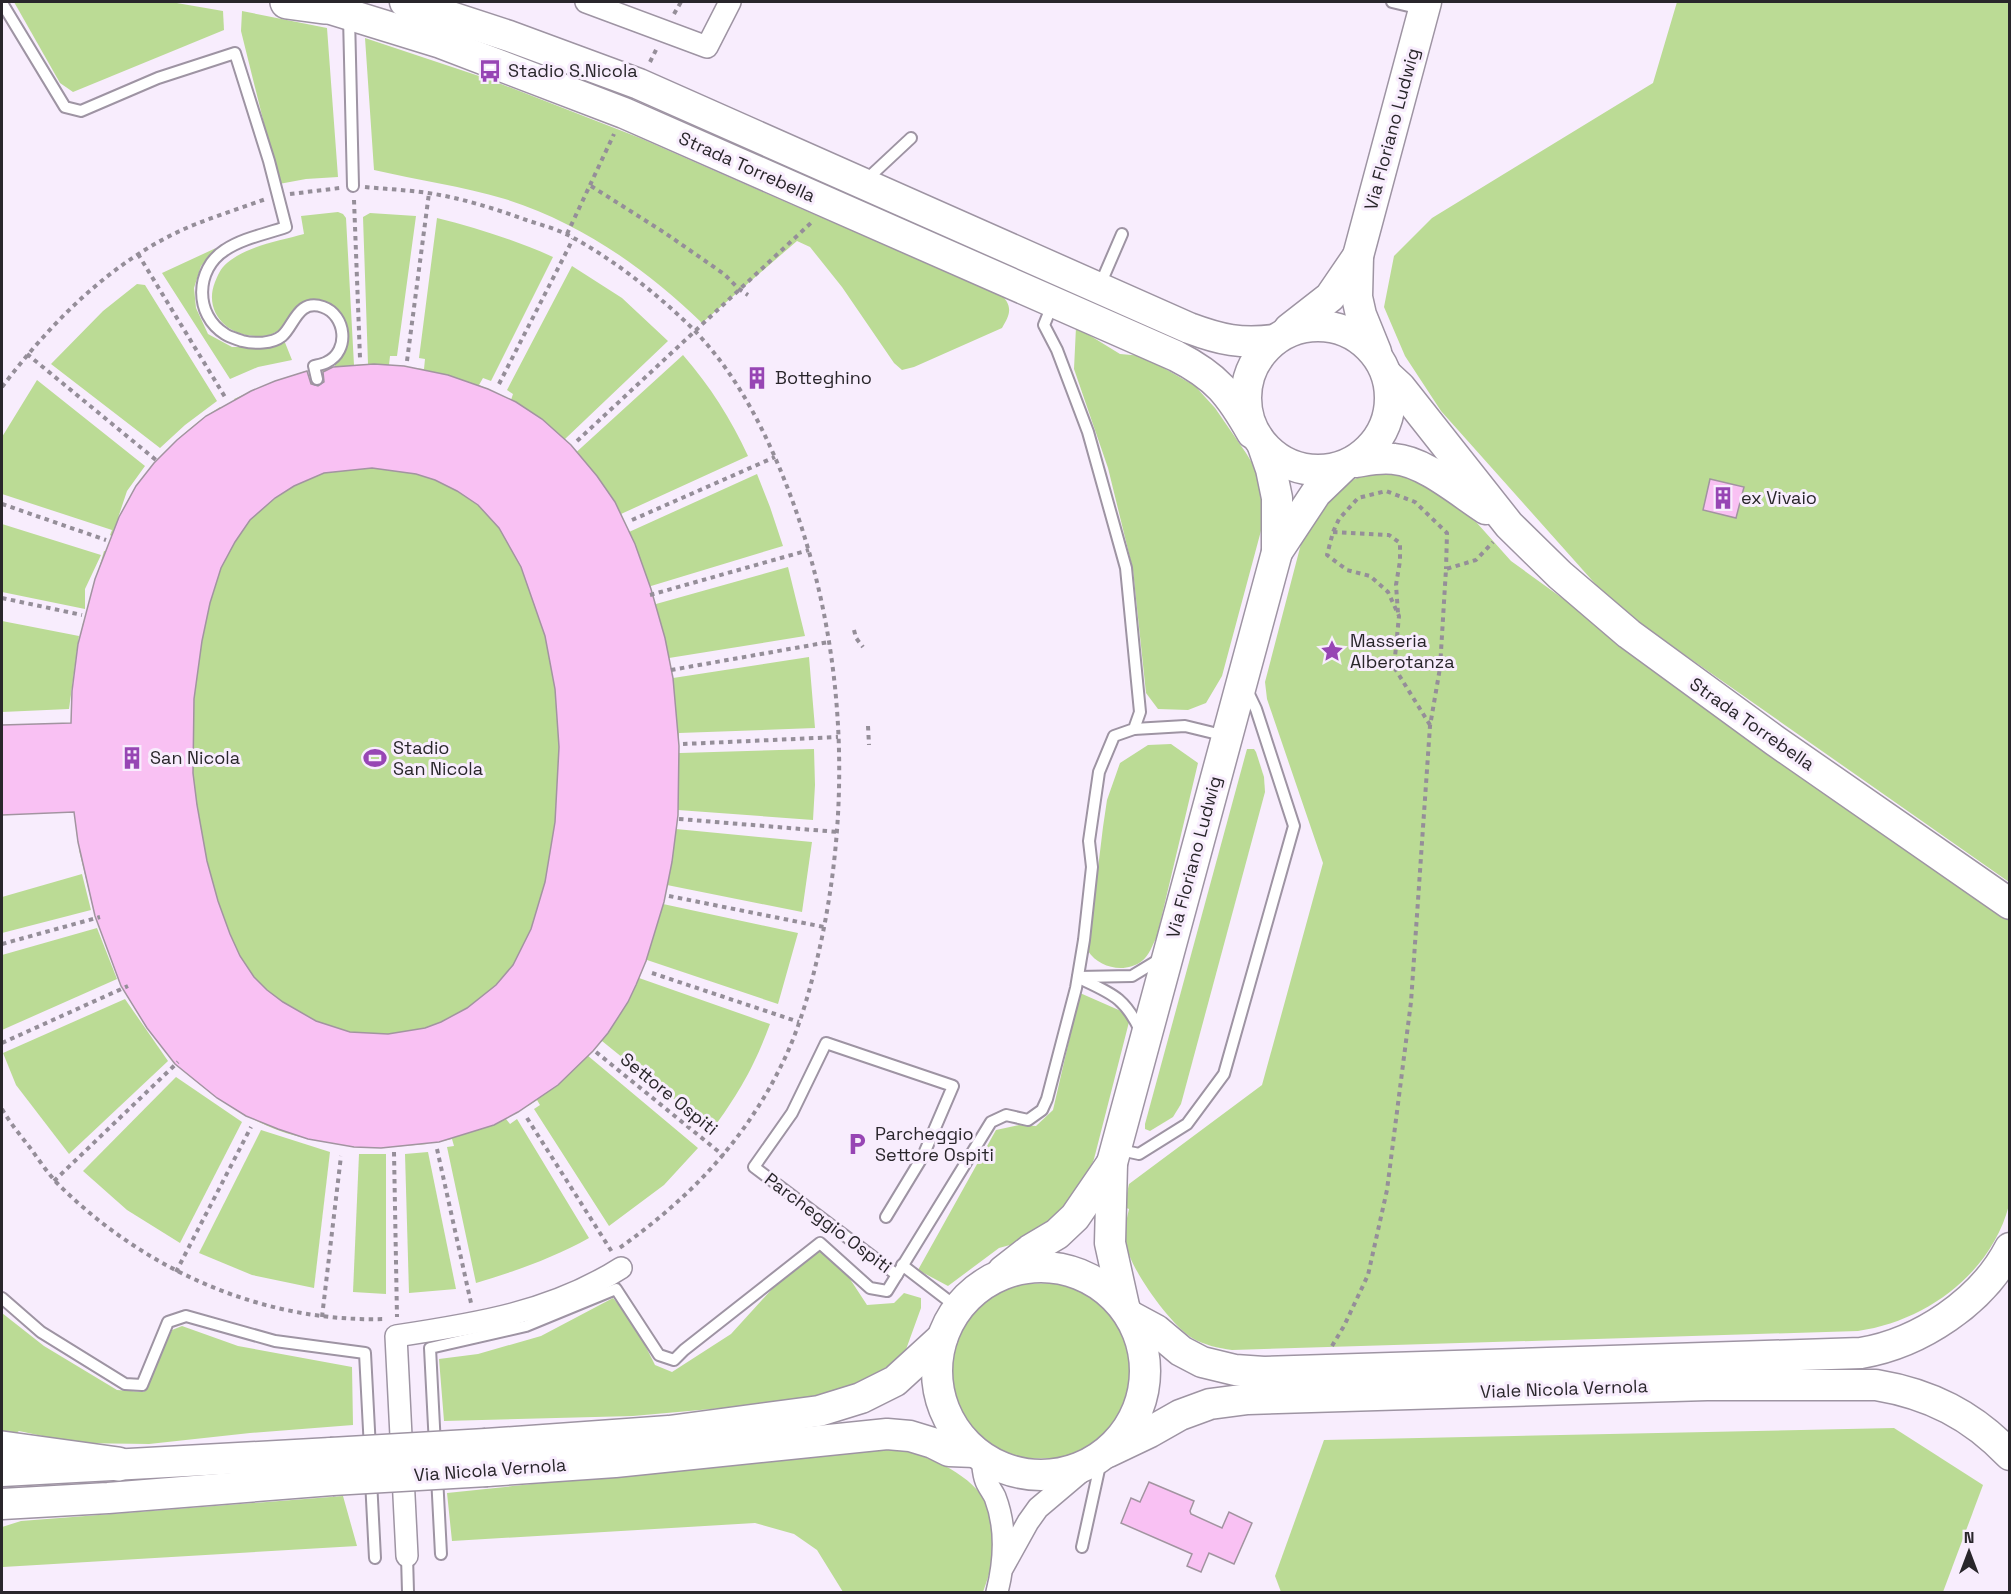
<svg xmlns="http://www.w3.org/2000/svg" width="2011" height="1594" font-family="'Space Grotesk',sans-serif">
  <style>
    .green { fill: #bbdb95 }
    .building { fill: #f9c1f3; stroke: #a294a0; stroke-width: 1.5; fill-rule: evenodd }
    .lines { fill: none; stroke-linecap: round; stroke-linejoin: round }
    .lane-casing { stroke: #9e94a3; stroke-width: 14 }
    .street-casing { stroke: #9e94a3; stroke-width: 24 }
    .secondary-casing { stroke: #9e94a3; stroke-width: 33 }
    .highway-casing { stroke: #9e94a3; stroke-width: 36 }
    .path { stroke: #958e99; stroke-width: 4; stroke-dasharray: 4.5 4.5; stroke-linecap: butt }
    .lane { stroke: #fff; stroke-width: 10 }
    .street { stroke: #fff; stroke-width: 21 }
    .secondary { stroke: #fff; stroke-width: 30 }
    .highway { stroke: #fff; stroke-width: 33 }
    .secondary-bridge-casing { stroke: #9e94a3; stroke-width: 33; stroke-linecap: butt }
    .secondary-bridge { stroke: #fff; stroke-width: 30 }
    .labels { text-anchor: middle; stroke-width: 6; stroke-linejoin: round; paint-order: stroke }
    .poi-label { font-size: 18px; fill: #29262b; stroke: #f8edfd; text-anchor: start }
    .street-label { font-size: 18px; fill: #29262b; stroke: #f8edfd }
  </style>
  <rect width="100%" height="100%" fill="#f8edfd"/>
  <g class="green">
    <polygon points="14,2 171,2 223,11 224,30 73,92 60,83"/>
    <polygon points="1677,2 2009,2 2009,882 1615,606 1441,411 1405,356 1384,307 1394,256 1432,218 1653,83"/>
    <polygon points="242,11 327,28 338,177 306,179 279,184 241,31"/>
    <path d="M365,38L491,80L640,138L811,213L999,292C1013,306 1011,313 1002,328L914,367L902,370L894,363L842,287L810,247L797,241L702,323C645,268 581,223 505,199C462,186 417,180 374,170Z"/>
    <path d="M338,212L343,214L346,218L354,365L368,364L363,217L370,213L416,216L397,356H390L389,365L413,376L414,368L424,369L425,359L419,358L437,218C477,228 515,240 553,257L491,381L483,378L479,385L488,389L484,396L511,400L513,394L507,390L572,266L622,298L668,341L565,439L560,447L571,457L683,355C710,386 731,419 748,456L621,514L629,532L757,474L770,507L783,546L651,586V589L644,593L656,604L788,567L805,636L669,658L672,677L673,678L809,657L815,728L679,733V738L671,739L672,752L680,753L814,749L815,785L813,820L678,810L676,829L812,842L802,912L667,885L663,904L798,933L778,1004L647,960L646,962L637,961L639,978L770,1024C754,1067 739,1093 712,1130L602,1041L581,1050L698,1148L664,1185L609,1226L534,1109L540,1105L537,1100L528,1106L524,1097L506,1119L510,1124L517,1119L589,1238C553,1258 516,1271 476,1283L447,1147L454,1146L452,1139L443,1141L441,1131L425,1134L427,1144L381,1148L351,1147L353,1136C338,1137 321,1141 306,1138C264,1131 217,1100 185,1072L191,1064L172,1060L147,1028L128,997L136,993L120,982L110,957L94,912L79,850L88,848L86,836L77,837C69,765 67,694 83,623L91,624L89,611L87,610L104,551L112,552L117,540L110,535L112,530L2,494V437L37,380L145,466L127,491L118,518C142,473 176,434 220,407L226,414L239,406L234,399L275,381L306,371L309,381L324,378L322,369L335,367C333,347 354,337 342,317L301,306C289,315 285,329 272,334C267,336 263,336 258,336C228,337 203,312 215,282C218,275 220,269 227,263C247,246 279,241 304,234L301,216Z"/>
    <polygon points="216,248 201,266 194,288 196,308 208,334 232,347 260,347 284,340 292,360 258,367 230,379 162,273"/>
    <polygon points="137,284 145,285 217,401 185,425 160,448 51,364 103,311"/>
    <polygon points="1076,327 1120,354 1143,356 1195,386 1215,408 1246,453 1266,486 1262,527 1222,676 1206,703 1188,710 1158,709 1146,693 1133,570 1108,468 1074,369"/>
    <path d="M1384,467L1432,487L1477,523L1511,561L1587,616L1655,671L2009,915V1205C1991,1274 1926,1321 1858,1331L1232,1350C1218,1348 1204,1345 1192,1338C1170,1324 1131,1270 1126,1245C1124,1233 1126,1221 1129,1209L1124,1207L1129,1184L1262,1085L1323,863L1267,699L1265,682L1308,517L1340,485Z"/>
    <polygon points="2,524 101,555 85,589 85,609 2,592"/>
    <polygon points="2,621 79,636 69,709 2,712"/>
    <path d="M1171,744L1198,763L1157,936C1153,944 1149,956 1142,961C1125,974 1099,968 1088,951L1103,827L1107,800L1120,763L1148,745Z"/>
    <polygon points="1247,749 1254,749 1256,752 1264,777 1265,792 1181,1104 1173,1117 1150,1131 1145,1129 1145,1124"/>
    <polygon points="82,874 91,910 2,933 2,897"/>
    <polygon points="97,928 117,979 2,1030 2,955"/>
    <polygon points="1080,993 1121,1011 1129,1022 1094,1159 1079,1197 1032,1239 999,1248 948,1286 918,1270 996,1130 1019,1125 1036,1126 1053,1110"/>
    <polygon points="125,999 168,1061 69,1154 16,1085 3,1053"/>
    <polygon points="176,1077 242,1122 180,1243 127,1210 83,1171"/>
    <polygon points="261,1130 330,1152 314,1288 252,1275 199,1253"/>
    <polygon points="428,1152 456,1289 409,1293 405,1154"/>
    <polygon points="359,1154 386,1154 386,1294 353,1292"/>
    <polygon points="820,1243 835,1256 867,1305 894,1303 904,1293 921,1298 921,1308 904,1355 864,1382 824,1395 745,1406 633,1416 444,1421 439,1359 478,1354 541,1336 613,1298 634,1323 655,1365 672,1372 731,1334 773,1288"/>
    <polygon points="1056,1283 1082,1291 1105,1308 1124,1328 1134,1354 1133,1393 1122,1423 1098,1444 1062,1458 1013,1459 979,1445 962,1420 950,1390 949,1358 959,1331 979,1306 1013,1284"/>
    <polygon points="2,1313 44,1346 117,1390 144,1392 172,1330 182,1326 238,1346 352,1367 353,1425 250,1433 149,1444 75,1443 19,1431 9,1438 2,1435"/>
    <polygon points="1894,1428 1983,1485 1943,1592 1281,1592 1275,1576 1324,1440"/>
    <path d="M876,1448C887,1449 901,1450 912,1453C946,1463 984,1483 994,1520C1000,1541 990,1573 983,1592H843L817,1550L794,1534L755,1523L452,1541L447,1493Z"/>
    <polygon points="343,1496 357,1546 3,1567 2,1570 2,1527 21,1521"/>
  </g>
  <g class="building">
    <path d="M374,364L404,366L448,375L488,389L516,402L542,419L571,445L597,476L615,502L635,544L651,589L665,638L673,678L679,746L678,815L672,862L664,902L646,961L636,985L628,1002L608,1033L593,1051L558,1085L518,1112L494,1125L439,1142L381,1148L354,1147L308,1139L278,1129L246,1116L217,1098L175,1064L147,1028L121,986L95,916L78,842L74,812L2,815V725L71,723L72,691L78,644L95,579L119,517L136,486L154,463L177,440L206,416L251,391L275,381L307,371L311,384L318,386L324,382L323,372L333,367ZM372,468L416,474L435,480L457,491L478,505L499,528L521,567L545,636L555,689L559,747L555,822L545,882L531,929L513,965L496,985L467,1008L441,1022L425,1028L388,1034L350,1032L316,1021L283,1002L267,990L254,977L240,956L230,934L218,901L207,861L197,805L193,773L194,699L202,641L210,603L221,568L235,542L250,520L275,498L294,486L324,473Z"/>
    <polygon points="1710,479 1744,487 1736,518 1703,510"/>
    <polygon points="1149,1482 1194,1501 1190,1511 1191,1514 1222,1528 1229,1512 1252,1523 1234,1564 1209,1553 1201,1572 1187,1566 1192,1554 1121,1523 1131,1498 1140,1502"/>
  </g>
  <g class="lines">
    <g class="lane-casing">
      <g id="lane">
        <polyline points="1392,2 1421,9"/>
        <path d="M2,3L65,107L81,111L158,78L235,53L269,161L286,227C266,234 243,238 225,250C195,269 194,315 225,334C229,337 237,339 242,341C254,344 272,344 282,336C294,326 298,298 323,307C346,315 350,351 327,362C324,364 318,365 314,366L317,379"/>
        <polyline points="349,17 353,186"/>
        <polyline points="866,180 911,138"/>
        <polyline points="1100,285 1122,234"/>
        <polyline points="1134,729 1185,726 1226,736"/>
        <polyline points="1078,977 1132,976 1160,959"/>
        <path d="M1081,979C1113,994 1125,998 1141,1032"/>
        <polyline points="1116,1149 1139,1154 1187,1124 1224,1074 1294,826 1256,709 1246,688"/>
        <polyline points="886,1217 923,1156 953,1086 826,1043 792,1113 754,1167 897,1275"/>
        <polyline points="902,1265 958,1308"/>
        <polyline points="2,1298 41,1332 125,1384 142,1385 168,1322 186,1316 275,1341 365,1353 370,1449"/>
        <polyline points="435,1446 430,1348 526,1326 616,1289 659,1355 674,1360 684,1350 820,1243 870,1288 887,1291 991,1122 1006,1115 1028,1120 1042,1110 1047,1099 1076,988 1084,940 1092,867 1089,841 1099,772 1114,736 1134,729 1140,712 1126,568 1088,432 1057,350 1044,325 1053,303"/>
        <polyline points="437,1476 441,1554"/>
        <polyline points="371,1480 375,1558"/>
        <polyline points="1082,1547 1102,1456"/>
        <polyline points="407,1556 408,1592"/>
      </g>
    </g>
    <g class="street-casing">
      <g id="street">
        <polyline points="586,2 707,47 730,2"/>
        <path d="M982,1458C983,1465 983,1474 986,1481C988,1486 992,1491 995,1497C1007,1528 1005,1560 997,1592"/>
        <path d="M407,1556L396,1336C476,1324 552,1312 621,1268"/>
        <polyline points="1003,1567 1028,1522 1038,1508 1090,1464"/>
      </g>
    </g>
    <g class="secondary-casing">
      <g id="secondary">
        <path d="M308,2L441,43L624,113L1176,356C1217,377 1230,394 1252,433"/>
        <path d="M405,2L509,36L639,84L1189,328C1221,340 1241,344 1274,340"/>
        <circle cx="1318" cy="398" r="72"/>
        <polyline points="1289,329 1330,297 1358,256"/>
        <polyline points="1376,352 1361,315 1357,297 1358,256 1426,2"/>
        <polyline points="1387,375 1400,387 1509,525 1560,575 1629,634 1774,740 2010,904"/>
        <path d="M1356,462C1368,460 1381,457 1394,459C1424,461 1461,493 1486,509"/>
        <polyline points="1277,552 1316,493 1343,467"/>
        <circle cx="1041" cy="1371" r="104"/>
        <polyline points="1003,1271 1030,1250 1057,1234 1075,1217 1112,1163"/>
        <polyline points="1124,1306 1110,1243 1112,1163 1277,552 1277,498 1271,469 1263,446"/>
        <path d="M1130,1316L1156,1330L1181,1351L1202,1362L1235,1370L1264,1372L1861,1353C1920,1343 1982,1302 2010,1248"/>
        <polyline points="486,1444 669,1431 819,1411 861,1398 895,1381 942,1338"/>
        <path d="M1108,1452L1150,1432L1180,1415L1210,1404L1248,1399L1707,1385H1876C1930,1394 1972,1415 2010,1455"/>
        <polyline points="2,1471 331,1453"/>
        <polyline points="487,1471 615,1462 887,1434 910,1436 933,1443 949,1451 975,1452"/>
        <polyline points="2,1504 108,1498 332,1480"/>
      </g>
    </g>
    <g class="highway-casing">
      <g id="highway">
        <polyline points="287,2 324,7"/>
        <polyline points="2,1448 118,1464"/>
      </g>
    </g>
    <g class="path">
      <polyline points="674,14 681,2"/>
      <polyline points="650,62 657,48"/>
      <polyline points="591,186 665,233 724,274 739,289 748,295"/>
      <path d="M365,187C386,189 407,190 428,193C462,198 496,209 529,221C542,225 556,229 568,235C612,258 656,293 691,327C729,365 756,413 777,462C842,613 855,783 821,942C812,983 801,1025 783,1062C745,1141 689,1199 618,1249"/>
      <polyline points="290,194 340,188"/>
      <polyline points="354,200 360,358"/>
      <polyline points="567,234 614,134"/>
      <polyline points="138,254 225,397"/>
      <polyline points="27,354 156,460"/>
      <polyline points="407,361 429,193"/>
      <polyline points="499,384 573,239"/>
      <path d="M2,387C53,320 116,256 196,224C219,215 243,207 266,199"/>
      <polyline points="577,441 813,221"/>
      <polyline points="2,504 106,540"/>
      <polyline points="632,520 775,457"/>
      <polyline points="1333,532 1389,535 1400,543 1400,561 1396,585 1398,613"/>
      <polyline points="650,595 809,550"/>
      <polyline points="2,598 82,615"/>
      <polyline points="854,630 856,638 863,647"/>
      <polyline points="671,670 829,642"/>
      <polyline points="1430,725 1394,667 1399,616 1388,592 1370,576 1347,570 1327,555 1333,532 1339,519 1358,498 1386,491 1415,502 1447,533 1446,569"/>
      <polyline points="868,726 869,745"/>
      <polyline points="683,744 838,737"/>
      <polyline points="679,819 838,832"/>
      <polyline points="669,896 824,927"/>
      <polyline points="2,944 100,917"/>
      <polyline points="652,973 799,1022"/>
      <polyline points="2,1043 128,986"/>
      <polyline points="596,1052 724,1156"/>
      <path d="M2,1109C10,1123 21,1136 31,1149C39,1160 47,1172 56,1182C142,1269 262,1323 385,1319"/>
      <polyline points="527,1118 612,1252"/>
      <polyline points="437,1149 471,1303"/>
      <polyline points="394,1152 397,1317"/>
      <polyline points="54,1181 178,1062"/>
      <polyline points="176,1272 251,1127"/>
      <polyline points="322,1317 341,1156"/>
      <polyline points="1332,1346 1344,1326 1368,1275 1387,1190 1411,1002 1430,726 1440,668 1446,569 1476,560 1493,542"/>
    </g>
    <use href="#lane" class="lane"/>
    <use href="#street" class="street"/>
    <use href="#secondary" class="secondary"/>
    <use href="#highway" class="highway"/>
    <g class="secondary-bridge-casing">
      <g id="secondary-bridge">
        <polyline points="331,1453 486,1444"/>
        <polyline points="332,1480 487,1471"/>
      </g>
    </g>
    <use href="#secondary-bridge" class="secondary-bridge"/>
  </g>
  <defs>
    <g id="bus-bare" transform="scale(1.8)"><path d="M-5-6H5V4H4V6H2V4H-2V6H-4V4H-5ZM-3.5-4V0h7V-4ZM-3.5 1.2v1.5H-2V1.2ZM2 1.2v1.5H3.5V1.2Z" fill="#9745b4" stroke="#f8edfd" stroke-width="2.5" paint-order="stroke"/></g>
    <g id="building-bare" transform="scale(1.8)"><path d="M-4-6H4V6H1V3H-1V6H-4ZM-2.5-4.3h1.7v1.8h-1.7ZM.8-4.3h1.7v1.8H.8ZM-2.5-1h1.7V.8h-1.7ZM.8-1h1.7V.8H.8Z" fill="#9745b4" stroke="#f8edfd" stroke-width="2.5" paint-order="stroke"/></g>
    <g id="sight-bare" transform="scale(1.8)"><path d="M0-6L1.8-2.2L6-1.7L2.9 1.2L3.7 5.4L0 3.3L-3.7 5.4L-2.9 1.2L-6-1.7L-1.8-2.2Z" fill="#9745b4" stroke="#f8edfd" stroke-width="2.5" paint-order="stroke"/></g>
    <g id="stadium-bare" transform="scale(1.8)"><path d="M0-5a6.5 5 0 1 0 0 10a6.5 5 0 1 0 0-10ZM-3.5-1.8h7v3.6h-7Z" fill="#9745b4" stroke="#f8edfd" stroke-width="2.5" paint-order="stroke"/></g>
    <g id="parking-bare" transform="scale(1.8)"><path d="M-3.5-5.5H1a3.5 3.5 0 0 1 0 7H-1V5.5H-3.5ZM-1-3.4V-.6H.8a1.4 1.4 0 0 0 0-2.8Z" fill="#9745b4" stroke="#f8edfd" stroke-width="2.5" paint-order="stroke"/></g>
  </defs>
  <g fill-rule="evenodd">
    <use href="#bus-bare" x="490" y="71"/>
    <use href="#building-bare" x="757" y="378"/>
    <use href="#building-bare" x="1723" y="498"/>
    <use href="#sight-bare" x="1332" y="651"/>
    <use href="#building-bare" x="132" y="758"/>
    <use href="#stadium-bare" x="375" y="758"/>
    <use href="#parking-bare" x="857" y="1144"/>
  </g>
  <g class="labels">
    <g class="poi-label">
      <text x="508" y="77">Stadio S.Nicola</text>
      <text x="775" y="384">Botteghino</text>
      <text x="1741" y="504">ex Vivaio</text>
      <text x="1350" y="647">Masseria<tspan x="1350" dy="21">Alberotanza</tspan></text>
      <text x="393" y="754">Stadio<tspan x="393" dy="21">San Nicola</tspan></text>
      <text x="150" y="764">San Nicola</text>
      <text x="875" y="1140">Parcheggio<tspan x="875" dy="21">Settore Ospiti</tspan></text>
    </g>
    <g class="street-label">
      <text transform="translate(1392 129) rotate(-75)" y="6">Via Floriano Ludwig</text>
      <text transform="translate(747 167) rotate(24)" y="6">Strada Torrebella</text>
      <text transform="translate(1752 724) rotate(35)" y="6">Strada Torrebella</text>
      <text transform="translate(1194 857) rotate(-75)" y="6">Via Floriano Ludwig</text>
      <text transform="translate(669 1094) rotate(39)" y="6">Settore Ospiti</text>
      <text transform="translate(828 1223) rotate(37)" y="6">Parcheggio Ospiti</text>
      <text transform="translate(1564 1389) rotate(-2)" y="6">Viale Nicola Vernola</text>
      <text transform="translate(490 1470) rotate(-4)" y="6">Via Nicola Vernola</text>
    </g>
  </g>
  <rect width="2011" height="1594" fill="none" stroke="#29262b" stroke-width="6"/>
  <g transform="translate(1969 1552)" stroke="#f8edfd" stroke-width="4.5" paint-order="stroke">
  <path d="M0-4.5L10 22L0 15L-10 22Z" fill="#29262b"/>
  <text y="-9" font-size="16" font-weight="bold" text-anchor="middle" fill="#29262b">N</text>
  </g>
</svg>
